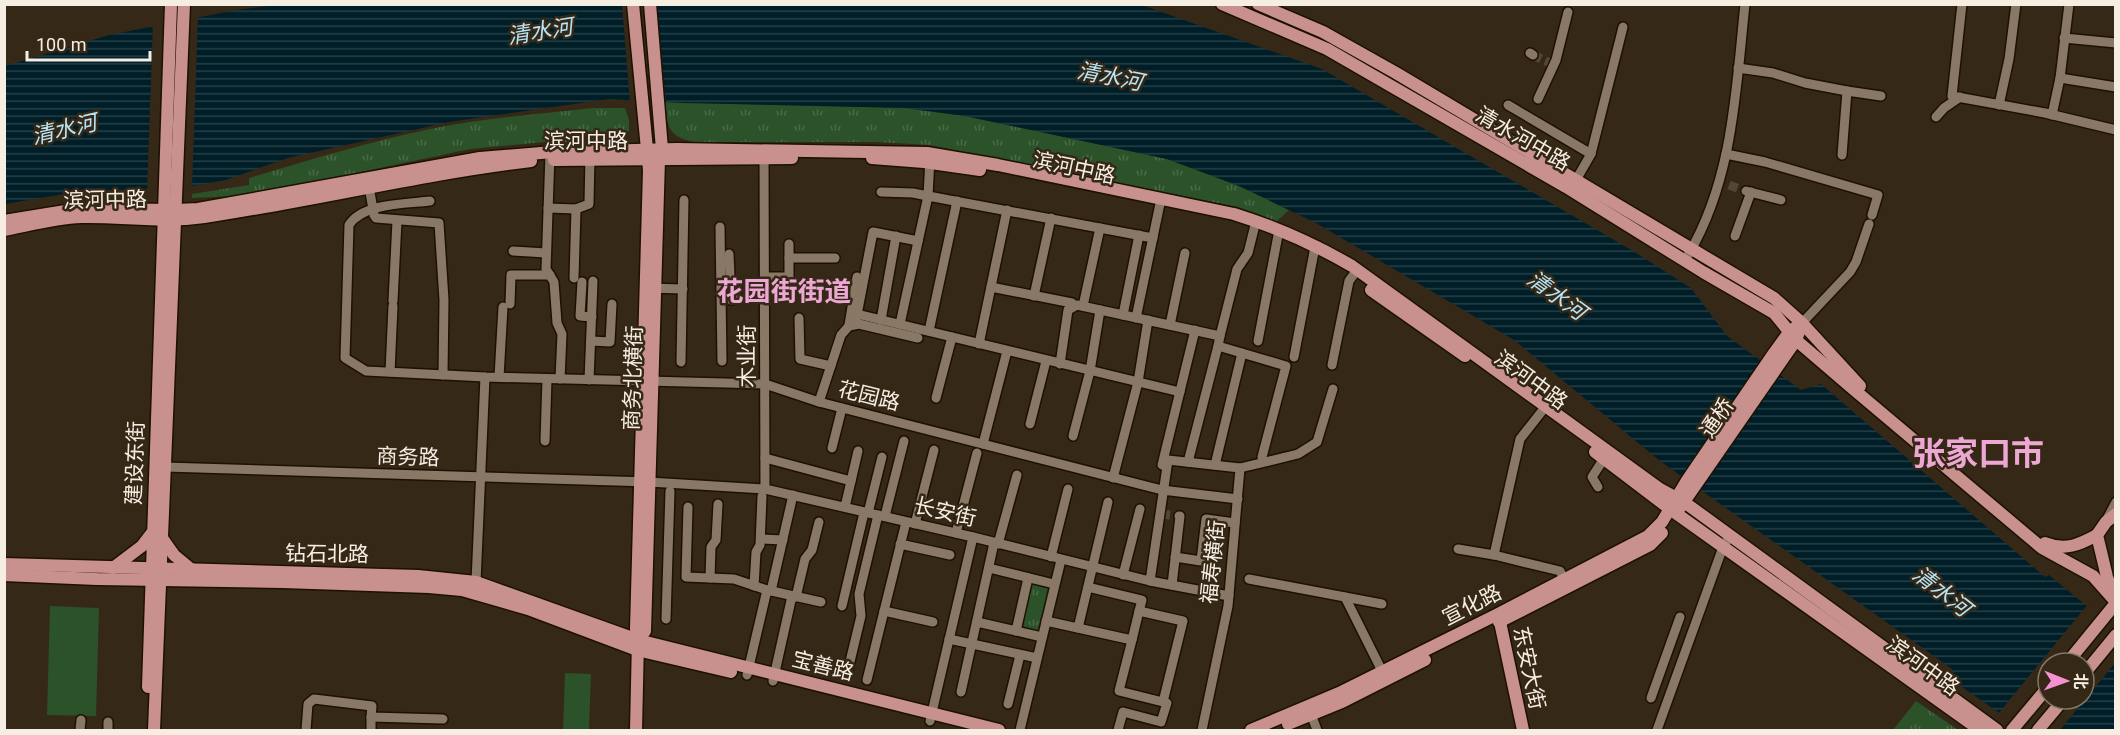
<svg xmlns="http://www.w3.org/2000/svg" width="2120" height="735" font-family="Roboto,'Noto Sans SC',sans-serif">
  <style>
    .green { fill: #2b5228 }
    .park { fill: url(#park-tufts) }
    .water { fill: url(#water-rules); fill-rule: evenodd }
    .pier { fill: #362817; fill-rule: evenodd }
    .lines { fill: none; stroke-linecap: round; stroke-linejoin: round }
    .minor-tunnel { stroke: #534636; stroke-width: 9; stroke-dasharray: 9 4.5; stroke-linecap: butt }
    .minor-casing { stroke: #1d1102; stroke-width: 12 }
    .major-casing { stroke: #1d1102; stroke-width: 15 }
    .minor { stroke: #897865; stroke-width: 9 }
    .major { stroke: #c9918d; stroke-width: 12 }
    .labels { text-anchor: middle; stroke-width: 5; stroke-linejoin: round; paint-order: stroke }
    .street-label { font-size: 21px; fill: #f7eee3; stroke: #362817 }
    .water-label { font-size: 22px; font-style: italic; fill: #b6e5f6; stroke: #362817 }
    .district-label { font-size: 27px; font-weight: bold; fill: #eda7d3; stroke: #362817 }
    .town-label { font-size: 33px; font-weight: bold; fill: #eda7d3; stroke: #362817 }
  </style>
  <defs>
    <pattern id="park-tufts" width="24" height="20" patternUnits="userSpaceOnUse" patternTransform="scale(1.5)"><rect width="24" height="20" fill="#2b5228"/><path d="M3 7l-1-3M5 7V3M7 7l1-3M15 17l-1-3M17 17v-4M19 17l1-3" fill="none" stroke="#4a6b47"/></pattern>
    <pattern id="water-rules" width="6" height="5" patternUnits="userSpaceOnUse" patternTransform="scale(1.5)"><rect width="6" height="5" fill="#001e28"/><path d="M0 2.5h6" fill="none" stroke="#263f47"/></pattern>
  </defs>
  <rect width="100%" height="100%" fill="#362817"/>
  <g class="green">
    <polygon points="50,606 99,608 96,716 47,715"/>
    <polygon points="565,673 591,674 589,730 563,730"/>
  </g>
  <g class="park">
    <path d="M665,102L905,108L965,116L1167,159L1239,186L1289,210L1276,222L1238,207L930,145L876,142H694C667,136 668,127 665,102Z"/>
    <path d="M593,108H625L629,120V131L624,136L613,142H544L470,149L253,195L192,198V194L249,185V178C309,160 368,142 430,129C484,118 539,114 593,108Z"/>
    <polygon points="1030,581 1052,586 1040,634 1018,629"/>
    <polygon points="1916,701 1958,730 1893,730"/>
  </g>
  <path class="water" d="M283,4L1142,5L1322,69L1633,251L1691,288L1727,336L1801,390L1821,384L2045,577L2049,575L2088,607L2115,626V730H2024L1959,685L1952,669L1660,461L1514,340L1316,223L1239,186L1167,159L965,116L905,108L683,103L609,99L449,122L288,158L226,180L181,188L82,191L5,204V66L109,35L236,10ZM2048,663H2084V699H2048Z"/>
  <g class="pier">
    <polygon points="622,5 657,5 666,105 630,103"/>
    <polygon points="198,14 192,189 147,192 153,23"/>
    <path d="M2088,604L2116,623L2115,663L2060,730H2019L1998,714ZM2048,663H2084V699H2048Z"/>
  </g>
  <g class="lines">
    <g class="minor-tunnel">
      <polyline points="1533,55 1550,63"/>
      <polyline points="1729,185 1745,191"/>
      <polyline points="740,299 759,298"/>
      <polyline points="1161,514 1179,516"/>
    </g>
    <g class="minor-casing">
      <g id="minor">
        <polyline points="1962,4 1952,96 2045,113 2116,130"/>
        <polyline points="2064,38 2116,43"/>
        <polyline points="1530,53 1533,55"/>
        <polyline points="1738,68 1773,73 1805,83 1847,91 1842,155"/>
        <polyline points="2060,78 2116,87"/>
        <polyline points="1847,91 1881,96"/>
        <polyline points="1538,99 1556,60 1568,12"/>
        <polyline points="1508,105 1591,154"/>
        <polyline points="1999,105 2009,59 2016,4"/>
        <polyline points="2052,115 2060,78 2069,4"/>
        <polyline points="1936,117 1944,108 1960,97"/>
        <polyline points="764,152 765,489"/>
        <polyline points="550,154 546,269 554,282 557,323 562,334 560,379"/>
        <polyline points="1726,154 1765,162 1878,195 1872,215"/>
        <polyline points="1576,180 1591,154 1623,27"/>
        <polyline points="368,181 374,215 376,218 439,223 444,300 443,375"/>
        <polyline points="1746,191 1781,200"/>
        <polyline points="881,192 913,193 928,196 930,158"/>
        <path d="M430,201C406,204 363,203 349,225L345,358L366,371L485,377L765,384L819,402L1162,490L1238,499"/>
        <polyline points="548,208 576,209 589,204 590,155"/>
        <polyline points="720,227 722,361"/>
        <polyline points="1735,236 1751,192"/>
        <polyline points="513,251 546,253"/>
        <polyline points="729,254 731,300 740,299"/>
        <path d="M1688,255C1733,180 1736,89 1745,4"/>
        <polyline points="789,258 835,258"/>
        <polyline points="765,277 789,277 789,244"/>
        <polyline points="574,278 576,209"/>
        <polyline points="582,282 580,316 592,317"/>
        <polyline points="991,287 1072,303 1073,306"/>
        <polyline points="649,288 683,289"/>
        <polyline points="1034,296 1051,218"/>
        <polyline points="393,301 397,221"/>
        <polyline points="510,304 511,275 550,275"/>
        <polyline points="1083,306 1100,228"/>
        <polyline points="857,314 1180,392"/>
        <polyline points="1123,315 1139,235"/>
        <polyline points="799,318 800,359 831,366"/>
        <polyline points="1136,318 1161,199"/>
        <polyline points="856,320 873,232 918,241"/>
        <polyline points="881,320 896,236"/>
        <polyline points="1802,323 1850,272 1856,262 1869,224"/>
        <polyline points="900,324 928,196 1153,238"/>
        <polyline points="849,325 857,277"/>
        <polyline points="1170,325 1185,253"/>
        <polyline points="929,331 957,201"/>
        <polyline points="1220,336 1237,269 1248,253 1256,221"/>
        <polyline points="591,341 610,342 612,304"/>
        <polyline points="1258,341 1279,230"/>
        <polyline points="979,344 1007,210"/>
        <polyline points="1294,357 1314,252 1318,246"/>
        <polyline points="681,362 684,200"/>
        <polyline points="1060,364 1068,310 1077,305 1220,336 1218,346 1286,366 1262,457"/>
        <polyline points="1332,365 1349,281 1357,270"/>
        <polyline points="390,372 393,306"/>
        <polyline points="499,377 503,307"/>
        <polyline points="589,380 593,281"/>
        <polyline points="936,398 952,337"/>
        <polyline points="819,402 841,335 849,326 859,324 918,338"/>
        <polyline points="1030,424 1046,361"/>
        <polyline points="1073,436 1090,371 1100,310"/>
        <polyline points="545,441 547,379"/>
        <polyline points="983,444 1007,351"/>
        <polyline points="832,448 842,408"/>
        <polyline points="765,458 851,481"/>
        <polyline points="1188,462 1218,346"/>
        <polyline points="1162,465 1195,330"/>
        <polyline points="1215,465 1242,353"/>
        <polyline points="165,467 649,482 765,489 973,537 1150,581 1229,596"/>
        <polyline points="1240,468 1298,454 1317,442 1333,389"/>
        <polyline points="1113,478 1138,382 1148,320"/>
        <polyline points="1598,487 1592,477 1607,454"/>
        <polyline points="688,507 686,577 734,579 767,590 821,602"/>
        <polyline points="845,507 858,451"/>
        <polyline points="868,513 882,457"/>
        <polyline points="885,516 904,441"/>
        <polyline points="2107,519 2116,502"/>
        <polyline points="915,524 934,450"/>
        <polyline points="956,533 977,453"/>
        <polyline points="761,539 783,540"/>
        <polyline points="900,544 950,555"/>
        <polyline points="998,544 1017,475"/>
        <polyline points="1458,549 1494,555 1560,571 1567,585"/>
        <polyline points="1494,555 1520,439 1546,406"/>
        <polyline points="1051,557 1068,489"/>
        <polyline points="1175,557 1201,561 1206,519 1235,523"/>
        <polyline points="989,568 1054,584"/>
        <polyline points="1123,575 1140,509"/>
        <polyline points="710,578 711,547 716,540 718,504"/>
        <polyline points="1249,579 1382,604"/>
        <polyline points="1150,581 1168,460 1240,468 1228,606 1202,730"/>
        <polyline points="476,582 485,377"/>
        <polyline points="1172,585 1180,516 1179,516"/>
        <polyline points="754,586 756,552 760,545 762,496"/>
        <polyline points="1088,587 1142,600 1139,611"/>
        <polyline points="771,591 793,495"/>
        <polyline points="796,597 805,559 812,550 819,522"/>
        <polyline points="1345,597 1385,677"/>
        <polyline points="842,606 863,517"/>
        <polyline points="884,611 933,622"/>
        <polyline points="666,619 670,491"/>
        <polyline points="1046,621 1132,640 1139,611 1183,621 1163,702 1167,703 1161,722 1123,712 1118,730"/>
        <polyline points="977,622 1042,637"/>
        <polyline points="1078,628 1108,502"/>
        <polyline points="1016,631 1028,578"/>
        <polyline points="949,639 1037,658"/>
        <polyline points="1132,640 1119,691 1163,702"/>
        <polyline points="847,674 861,616 859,594 878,515"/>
        <polyline points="747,675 767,590"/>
        <polyline points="867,680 906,522"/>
        <polyline points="773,681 792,596"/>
        <polyline points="961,692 994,543"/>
        <polyline points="1651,698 1680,617"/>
        <polyline points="1008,704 1020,655"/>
        <polyline points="1311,714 1317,730"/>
        <polyline points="930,721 973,537"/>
        <polyline points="80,730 81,720"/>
        <polyline points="108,730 108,722"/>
        <polyline points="306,730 308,704 314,699 372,706 371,717 443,719"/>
        <polyline points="371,730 371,717"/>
        <polyline points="1020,730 1061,560"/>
        <polyline points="1657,730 1723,547 1730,536"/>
      </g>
    </g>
    <g class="major-casing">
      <g id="major">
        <polyline points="633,4 649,170 636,629 638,640 636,730"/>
        <polyline points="1222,4 1327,49 1566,187 1703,272 1774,313 1796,340 1852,388 2042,548 2093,576 2116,602"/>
        <polyline points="1258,4 1323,32 1396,73 1774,298 1802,323 1860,386"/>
        <polyline points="872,158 924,162 980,170"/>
        <polyline points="554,160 792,158"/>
        <path d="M4,221L78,209L176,210L198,209L480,158L553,152L677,149L927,153L998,165L1234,214C1276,227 1314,244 1352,266L1660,489L1684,502L1997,730"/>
        <path d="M4,230C30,225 55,218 81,217C122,216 163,223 204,217C313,201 421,174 531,161"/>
        <polyline points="1371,290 1465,356"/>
        <polyline points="1595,452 1670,509 1980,730"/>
        <polyline points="1679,509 1796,340 1799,332"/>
        <polyline points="162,538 174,555 192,570"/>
        <path d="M2045,543C2065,551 2079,545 2097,535"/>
        <polyline points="4,564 418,576 476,582 638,640 999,730"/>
        <polyline points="113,568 142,546 152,533"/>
        <polyline points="4,575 97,579 283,582 429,587 462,590 528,609 637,650 731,672"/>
        <polyline points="2113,594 2107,577 2097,535 2106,522 2116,514"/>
        <polyline points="1496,616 1500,622 1523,730"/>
        <polyline points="1499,622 1650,545 1662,533"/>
        <polyline points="638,640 645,631 659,159 662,149 650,4"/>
        <polyline points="2067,663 2116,603"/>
        <polyline points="2084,674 2116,635"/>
        <polyline points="148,687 171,4"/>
        <polyline points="1288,724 1342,702 1425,660"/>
        <polyline points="154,730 184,4"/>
        <polyline points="1251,730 1339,693 1496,615 1648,536 1662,522 1686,482 1774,353 1790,331 1796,327"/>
        <polyline points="2012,730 2048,687"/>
        <polyline points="2038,730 2064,699"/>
      </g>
    </g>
    <use href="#minor" class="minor"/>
    <use href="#major" class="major"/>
  </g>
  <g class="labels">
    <g class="street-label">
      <text transform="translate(1523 139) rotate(30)" y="7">清水河中路</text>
      <text x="586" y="148">滨河中路</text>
      <text transform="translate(1074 168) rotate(12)" y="7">滨河中路</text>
      <text transform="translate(105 200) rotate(-1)" y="7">滨河中路</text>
      <text transform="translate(747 356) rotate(-90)" y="7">木业街</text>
      <text transform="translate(633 378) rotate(-88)" y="7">商务北横街</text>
      <text transform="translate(1531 380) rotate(36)" y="7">滨河中路</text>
      <text transform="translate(869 396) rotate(14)" y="7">花园路</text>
      <text transform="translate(1717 418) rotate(-56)" y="7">通桥</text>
      <text transform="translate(408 457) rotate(2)" y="7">商务路</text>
      <text transform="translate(135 463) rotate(-88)" y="7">建设东街</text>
      <text transform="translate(945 512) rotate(13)" y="7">长安街</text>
      <text transform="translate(327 554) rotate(1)" y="7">钻石北路</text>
      <text transform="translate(1213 562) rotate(-84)" y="7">福寿横街</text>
      <text transform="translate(1472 605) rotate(-27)" y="7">宣化路</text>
      <text transform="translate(823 666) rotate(14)" y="7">宝善路</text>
      <text transform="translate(1923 666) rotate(36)" y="7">滨河中路</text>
      <text transform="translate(1529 668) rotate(78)" y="7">东安大街</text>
    </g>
    <g class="water-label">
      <text transform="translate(540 31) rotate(-9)" y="8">清水河</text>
      <text transform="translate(1110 76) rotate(11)" y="8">清水河</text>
      <text transform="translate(64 129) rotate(-13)" y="8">清水河</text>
      <text transform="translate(1557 295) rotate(36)" y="8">清水河</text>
      <text transform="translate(1942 591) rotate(38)" y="8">清水河</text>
    </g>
    <g class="district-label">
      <text x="784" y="301">花园街街道</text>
    </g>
    <g class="town-label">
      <text x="1978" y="465">张家口市</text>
    </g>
  </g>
  <rect width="2120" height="735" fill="none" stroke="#f7eee3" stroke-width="12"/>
  <g transform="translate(2066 681) rotate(91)"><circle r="28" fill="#362817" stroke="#837769" stroke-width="1.5"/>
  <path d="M0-4.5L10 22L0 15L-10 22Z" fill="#f591d2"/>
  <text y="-9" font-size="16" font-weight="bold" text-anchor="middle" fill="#f7eee3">北</text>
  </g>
  <path d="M27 51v9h123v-9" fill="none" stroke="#f7eee3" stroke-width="3"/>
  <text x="36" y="51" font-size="18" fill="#f7eee3" stroke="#362817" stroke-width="4.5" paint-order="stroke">100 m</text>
</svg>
